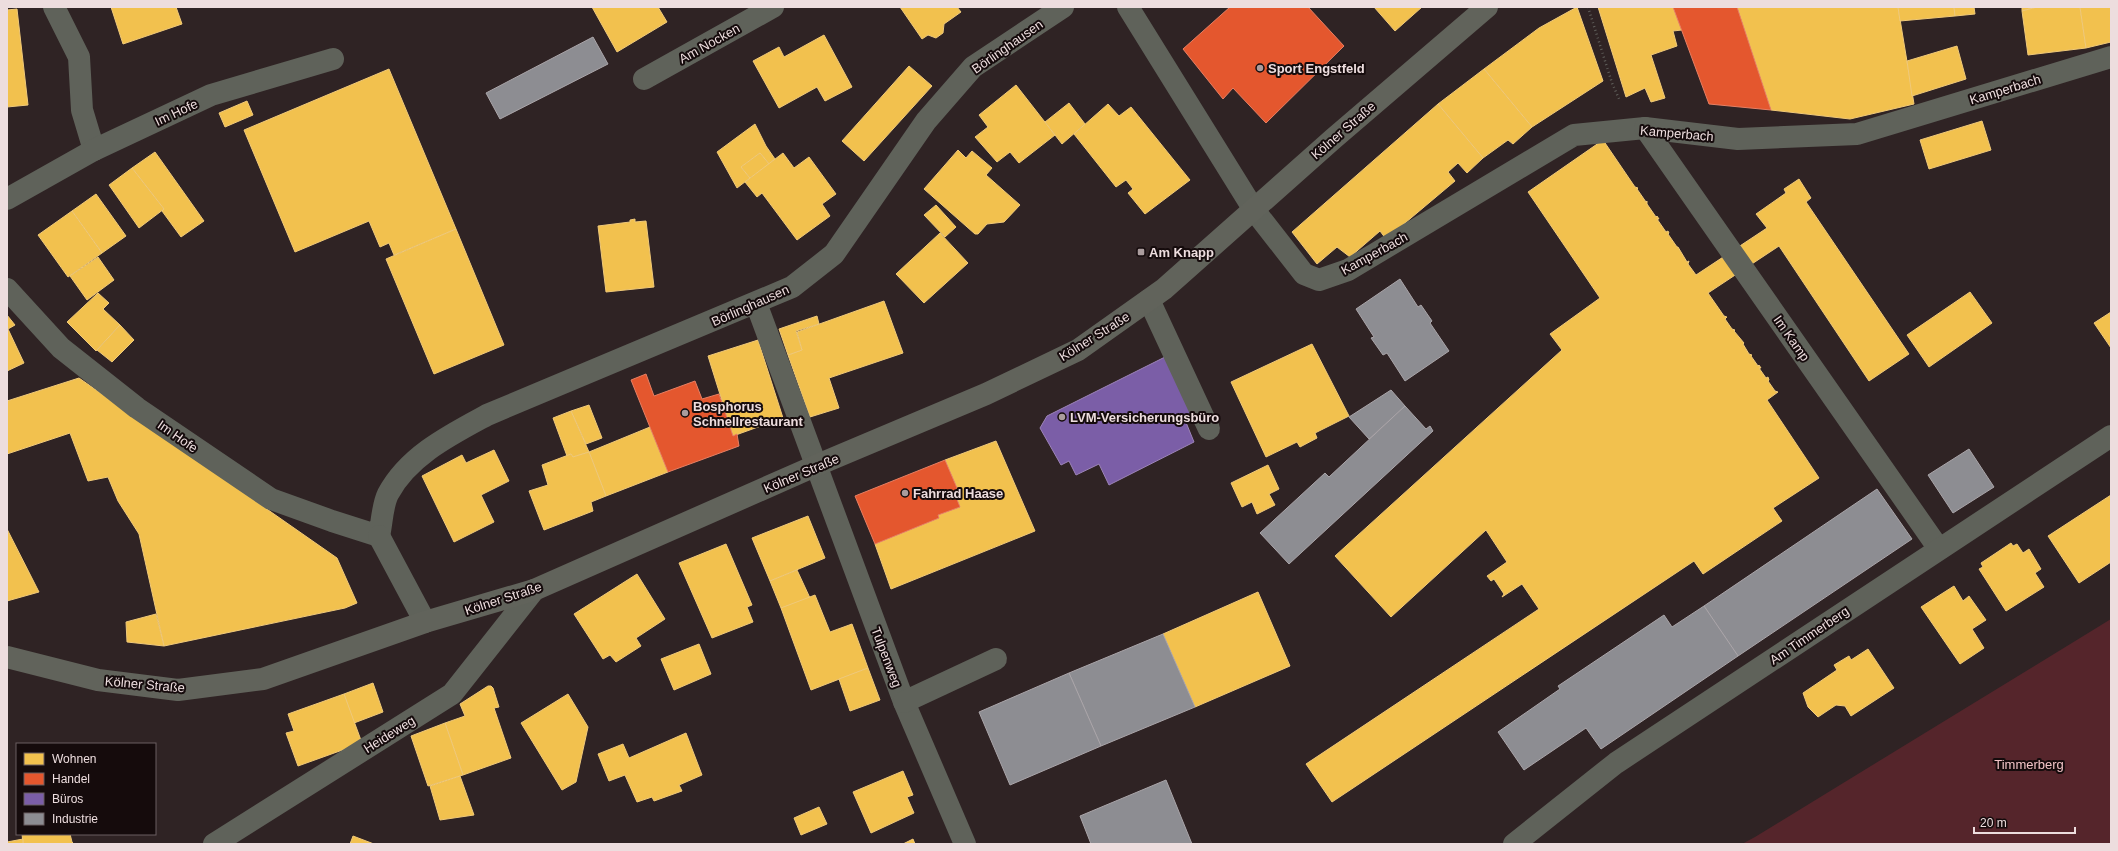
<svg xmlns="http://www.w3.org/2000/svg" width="2118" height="851" font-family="Helvetica,sans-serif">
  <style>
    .green { fill: #55252b }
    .homes { fill: #f2c14e; stroke: #f0c979 }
    .shops { fill: #e4572e; stroke: #e77f63 }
    .offices { fill: #7b5ea7; stroke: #9d84b8 }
    .industry { fill: #8d8d92; stroke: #aaa5a9 }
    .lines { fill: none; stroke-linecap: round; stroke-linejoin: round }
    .path { stroke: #5f5e5a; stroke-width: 2.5; stroke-dasharray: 1 3; stroke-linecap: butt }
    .minor { stroke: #5f625a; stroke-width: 22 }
    .major { stroke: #61635b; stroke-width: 22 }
    .poi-dot { fill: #aa9c9d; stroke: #150b0c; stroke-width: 1.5 }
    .labels { text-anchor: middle; stroke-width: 4; stroke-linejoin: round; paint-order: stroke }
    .street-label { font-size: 13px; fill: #edddde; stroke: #150b0c }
    .poi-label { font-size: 13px; font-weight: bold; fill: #edddde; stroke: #150b0c; text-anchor: start }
    .park-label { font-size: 13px; fill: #f2c3c6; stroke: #150b0c }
  </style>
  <rect width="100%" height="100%" fill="#2f2324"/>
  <polygon class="green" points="2111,619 2111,844 1742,844 1755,837"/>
  <g class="homes">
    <polygon points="111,7 176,7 182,24 123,44"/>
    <polygon points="592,7 658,7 667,22 617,52"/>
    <polygon points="900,7 957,7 961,12 944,24 943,33 936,38 928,35 922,39"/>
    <polygon points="1374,7 1422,7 1395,31"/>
    <polygon points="1577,7 1603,81 1532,127 1484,69 1539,28"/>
    <polygon points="1598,7 1673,7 1682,30 1673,31 1677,46 1651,55 1665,98 1651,102 1645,88 1626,97"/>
    <polygon points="1737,7 1898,7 1914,104 1850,119 1771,110"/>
    <polygon points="1898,7 1954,7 1955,16 1900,21"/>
    <polygon points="1954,7 1974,7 1975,14 1955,16"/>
    <polygon points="2022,7 2037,7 2022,11"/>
    <polygon points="2037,7 2080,7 2086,48 2028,55 2022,11"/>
    <polygon points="2080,7 2111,7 2111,42 2086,48"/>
    <polygon points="17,9 28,105 7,107 7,10"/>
    <polygon points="824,35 852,87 825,101 817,87 779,108 753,61 779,47 784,57"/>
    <polygon points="1957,46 1966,79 1912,96 1907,61"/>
    <polygon points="909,66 932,86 864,161 842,141"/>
    <polygon points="389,69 456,229 394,255 389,243 380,247 369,221 295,252 244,130"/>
    <polygon points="1484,69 1532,127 1513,144 1508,140 1483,158 1438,104"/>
    <polygon points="1016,85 1055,135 1019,163 1010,152 997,162 975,137 988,127 979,115"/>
    <polygon points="247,101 253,115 225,127 219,113"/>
    <polygon points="1069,103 1085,124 1062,144 1045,122"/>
    <polygon points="1108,104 1119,116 1131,107 1190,180 1145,214 1128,193 1133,189 1126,180 1116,187 1074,134"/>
    <polygon points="1438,104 1483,158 1467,173 1458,163 1448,172 1455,181 1386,239 1380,231 1350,257 1337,247 1317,264 1292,232"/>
    <polygon points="1982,121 1991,150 1929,169 1920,140"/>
    <polygon points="755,124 766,146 775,159 769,164 760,153 741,167 750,178 737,188 717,152"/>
    <polygon points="1603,140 1635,187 1638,188 1637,189 1646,202 1647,201 1647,204 1656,217 1657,216 1659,219 1657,219 1666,232 1668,231 1669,233 1668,234 1677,247 1678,247 1687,262 1689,261 1688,264 1696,275 1767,228 1756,214 1786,193 1784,189 1799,179 1811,198 1806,202 1909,354 1869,381 1779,246 1708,293 1724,316 1727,317 1725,319 1732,329 1735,330 1734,331 1744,343 1743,344 1749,354 1752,355 1751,356 1758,366 1759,365 1761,368 1759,368 1766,378 1768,377 1769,380 1768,381 1775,391 1778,392 1767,400 1819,478 1773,508 1782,521 1703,574 1694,561 1332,802 1306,764 1539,609 1522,584 1502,597 1504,594 1494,579 1491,581 1487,576 1507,562 1486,530 1391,617 1335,556 1562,350 1550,334 1600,298 1528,192"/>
    <polygon points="958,150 966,158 972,151 992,168 986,175 1020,205 1004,222 987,224 978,234 975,234 924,189"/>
    <polygon points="155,152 204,221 181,237 162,211 164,209 132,168"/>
    <polygon points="760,153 769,164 750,178 741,167"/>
    <polygon points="783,153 794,168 809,157 836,194 822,204 830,216 797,240 762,193 757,197 745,182"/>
    <polygon points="132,168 164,209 139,228 109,185"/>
    <polygon points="96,194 126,236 102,253 72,211"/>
    <polygon points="936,205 956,227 945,237 924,215"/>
    <polygon points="72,211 102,253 68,277 38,235"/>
    <polygon points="635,219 635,222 646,221 654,287 606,292 598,226 630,222 630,220"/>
    <polygon points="456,229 504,345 434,374 386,259"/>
    <polygon points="940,233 968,263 924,303 896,274"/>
    <polygon points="98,257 114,280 87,300 70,276"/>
    <polygon points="1970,292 1992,323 1929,367 1907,335"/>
    <polygon points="98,293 109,303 103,309 120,325 96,351 67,322"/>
    <polygon points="884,301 903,353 829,378 839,408 810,417 788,355 802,350 797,332"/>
    <polygon points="2111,312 2111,348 2094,323"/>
    <polygon points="7,315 15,325 8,329 24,363 7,371"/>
    <polygon points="817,316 819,324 796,331 802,350 788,355 779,329"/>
    <polygon points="120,325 134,340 112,362 97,350"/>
    <polygon points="758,340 783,418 733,436 708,356"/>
    <polygon points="1312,344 1349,416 1315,433 1317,438 1300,447 1297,442 1266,457 1231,382"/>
    <polygon points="79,378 337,558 357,603 345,608 164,646 139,534 118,501 108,477 88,481 70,433 7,454 7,401"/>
    <polygon points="589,405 602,438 586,444 571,411"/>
    <polygon points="571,411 589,452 573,457 571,454 567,456 553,418"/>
    <polygon points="650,427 668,472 606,496 589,452"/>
    <polygon points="996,441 1035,531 891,589 875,544 939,518 938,515 960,507 956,497 960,495 945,460"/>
    <polygon points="494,450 509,481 481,495 494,522 454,542 422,476 462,455 466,463"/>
    <polygon points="589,452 606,496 591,502 593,511 544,530 529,491 548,485 542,465 571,454 573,457"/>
    <polygon points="1268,465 1279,489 1269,494 1275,505 1257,514 1252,502 1242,507 1231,483"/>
    <polygon points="2111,495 2111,562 2079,583 2048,536"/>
    <polygon points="808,516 825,558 770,581 752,538"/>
    <polygon points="7,529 39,592 7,601"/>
    <polygon points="2011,543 2013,546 2017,544 2023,553 2029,549 2041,569 2035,573 2044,587 2006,611 1979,569 1983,567 1981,563"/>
    <polygon points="726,544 752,605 747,607 753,622 712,638 679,563"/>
    <polygon points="797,570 810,598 781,608 770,581"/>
    <polygon points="637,574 665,619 636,638 641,646 616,662 610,655 603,659 574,614"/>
    <polygon points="1954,586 1963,601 1969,596 1986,620 1972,629 1984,648 1960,664 1921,607"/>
    <polygon points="1258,592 1290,666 1195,707 1163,634"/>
    <polygon points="815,595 830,632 852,624 868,668 811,690 781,608"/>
    <polygon points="156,614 164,646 127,642 126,622"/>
    <polygon points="699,644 711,674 674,690 661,659"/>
    <polygon points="1868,649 1894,688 1851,716 1845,706 1836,705 1818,717 1808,707 1803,693 1837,670 1834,665 1849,656 1851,660"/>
    <polygon points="868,668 880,700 850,711 839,679"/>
    <polygon points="373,683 383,712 354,723 344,694"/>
    <polygon points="488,686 491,686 493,688 499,707 494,708 511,758 463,775 445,723 465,716 460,704"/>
    <polygon points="344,694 362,743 298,766 286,733 294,731 288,714"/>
    <polygon points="568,694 588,727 576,782 562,790 521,723"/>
    <polygon points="445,723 463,775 428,786 411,736"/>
    <polygon points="686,733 702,775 679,785 682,791 654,801 652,797 637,802 625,775 609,781 598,754 623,744 629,758"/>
    <polygon points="903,771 913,795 907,797 914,813 871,833 853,792"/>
    <polygon points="460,776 474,815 440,820 430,786"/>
    <polygon points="819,807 827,824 801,835 794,818"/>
    <polygon points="22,834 70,834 72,842 74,844 23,844"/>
    <polygon points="353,836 374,844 350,844"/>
    <polygon points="23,839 23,844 7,844 7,842"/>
    <polygon points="913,839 915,844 903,844"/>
  </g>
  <g class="shops">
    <polygon points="1230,7 1308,7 1344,46 1266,123 1233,88 1223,99 1183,49"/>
    <polygon points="1673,7 1737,7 1771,110 1709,104"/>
    <polygon points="646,374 654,396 695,381 702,399 719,394 733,436 737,434 739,446 668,472 631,380"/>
    <polygon points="945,460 960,495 956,497 960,507 938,515 939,518 875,544 855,496"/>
  </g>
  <polygon class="offices" points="1167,356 1195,414 1185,420 1194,442 1109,485 1099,464 1076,475 1069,461 1061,465 1040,428 1047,416"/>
  <g class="industry">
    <polygon points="593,37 608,64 500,119 486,93"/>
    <polygon points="1400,279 1418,307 1421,305 1432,321 1430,323 1449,351 1405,381 1387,353 1383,355 1371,338 1374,337 1356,309"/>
    <polygon points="1391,390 1405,406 1369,439 1349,417"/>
    <polygon points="1405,406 1426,429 1430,426 1433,431 1289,564 1260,533 1325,473 1329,477"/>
    <polygon points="1969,449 1994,487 1953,513 1928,475"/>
    <polygon points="1877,489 1912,539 1738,656 1704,606"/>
    <polygon points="1704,606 1738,656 1601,749 1586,728 1524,770 1498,732 1560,689 1558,686 1664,615 1672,627"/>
    <polygon points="1163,634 1195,707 1101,746 1069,673"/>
    <polygon points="1069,673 1101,746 1010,785 979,712"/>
    <polygon points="1166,780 1192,844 1091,844 1080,816"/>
  </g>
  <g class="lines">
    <polyline class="path" points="1588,7 1612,83 1620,101"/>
    <g class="minor">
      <polyline points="54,7 79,57 82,110 94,150"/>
      <polyline points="1128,7 1254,210 1304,274 1319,280 1348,270 1574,135 1645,128 1738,139 1857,134 2111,57"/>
      <polyline points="644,79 773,7"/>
      <polyline points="1645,128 1939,549"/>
      <polyline points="7,199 94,150 211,95 333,59"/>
      <path d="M7,289L61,348L137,408L271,499L332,521L379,536C382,524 382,506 388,494C408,456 450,435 487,415L792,287L834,254L926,121L973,67L1063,7"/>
      <polyline points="1149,300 1209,429"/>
      <polyline points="756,303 904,702 965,844"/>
      <polyline points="379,536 425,622"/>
      <polyline points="904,702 996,659"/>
      <polyline points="214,844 452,694 534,590"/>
      <polyline points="1514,844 1616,763 2111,436"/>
    </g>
    <polyline class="major" points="7,657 98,680 178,690 263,679 425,622 534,590 815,466 986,394 1078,350 1164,289 1333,139 1487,7"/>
  </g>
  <g class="poi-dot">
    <circle cx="1260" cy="68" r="4"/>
    <rect x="1137" y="248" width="8" height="8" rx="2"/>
    <circle cx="685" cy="413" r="4"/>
    <circle cx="1062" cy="417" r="4"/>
    <circle cx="905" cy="493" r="4"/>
  </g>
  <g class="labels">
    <g class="street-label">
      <text transform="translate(709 43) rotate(-29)" y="5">Am Nocken</text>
      <text transform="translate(1007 46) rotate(-35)" y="5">Börlinghausen</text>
      <text transform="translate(2005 89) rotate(-17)" y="5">Kamperbach</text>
      <text transform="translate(176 112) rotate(-25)" y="5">Im Hofe</text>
      <text transform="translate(1343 130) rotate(-41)" y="5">Kölner Straße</text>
      <text transform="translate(1677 133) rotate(5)" y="5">Kamperbach</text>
      <text transform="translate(1374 253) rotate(-29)" y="5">Kamperbach</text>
      <text transform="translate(750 305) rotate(-24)" y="5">Börlinghausen</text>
      <text transform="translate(1094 336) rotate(-32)" y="5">Kölner Straße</text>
      <text transform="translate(1792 338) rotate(55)" y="5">Im Kamp</text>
      <text transform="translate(178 436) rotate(35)" y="5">Im Hofe</text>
      <text transform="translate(801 473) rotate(-23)" y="5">Kölner Straße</text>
      <text transform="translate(503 598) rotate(-18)" y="5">Kölner Straße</text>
      <text transform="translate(1809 635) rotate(-34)" y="5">Am Timmerberg</text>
      <text transform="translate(887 657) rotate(69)" y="5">Tulpenweg</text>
      <text transform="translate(145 684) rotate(5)" y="5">Kölner Straße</text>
      <text transform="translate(389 734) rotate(-32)" y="5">Heideweg</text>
    </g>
    <g class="poi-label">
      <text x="1268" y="73">Sport Engstfeld</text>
      <text x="1149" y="257">Am Knapp</text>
      <text x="693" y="411">Bosphorus<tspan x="693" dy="15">Schnellrestaurant</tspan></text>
      <text x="1070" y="422">LVM-Versicherungsbüro</text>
      <text x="913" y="498">Fahrrad Haase</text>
    </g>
    <g class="park-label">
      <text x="2029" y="769">Timmerberg</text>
    </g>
  </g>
  <rect width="2118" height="851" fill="none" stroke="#edddde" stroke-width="16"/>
  <rect x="16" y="743" width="140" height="92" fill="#150b0c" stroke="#6b5f60"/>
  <rect x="24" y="753" width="20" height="12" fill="#f2c14e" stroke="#6b5f60"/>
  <text x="52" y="763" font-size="12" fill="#edddde">Wohnen</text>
  <rect x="24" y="773" width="20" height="12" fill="#e4572e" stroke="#6b5f60"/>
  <text x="52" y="783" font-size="12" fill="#edddde">Handel</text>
  <rect x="24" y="793" width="20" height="12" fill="#7b5ea7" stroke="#6b5f60"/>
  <text x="52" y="803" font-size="12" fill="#edddde">Büros</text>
  <rect x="24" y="813" width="20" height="12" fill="#8d8d92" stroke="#6b5f60"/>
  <text x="52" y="823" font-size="12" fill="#edddde">Industrie</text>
  <path d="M1974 827v6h101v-6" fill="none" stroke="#edddde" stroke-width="2"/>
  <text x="1980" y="827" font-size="12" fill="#edddde" stroke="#150b0c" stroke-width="3" paint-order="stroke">20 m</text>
</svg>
